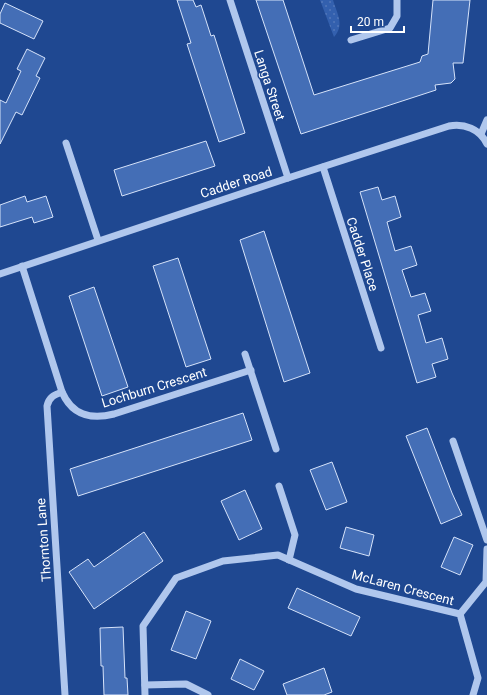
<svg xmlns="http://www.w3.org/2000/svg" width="487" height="695" font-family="Roboto,sans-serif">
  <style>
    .park { fill: url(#park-dots) }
    .building { fill: #446eb6; stroke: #d6e3fa }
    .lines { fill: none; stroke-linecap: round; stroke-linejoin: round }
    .minor { stroke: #b0c7ed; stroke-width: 7 }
    .labels { text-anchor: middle; stroke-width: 3; stroke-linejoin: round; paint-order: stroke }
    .street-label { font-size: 13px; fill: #fff; stroke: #1f4891 }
  </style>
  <defs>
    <pattern id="park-dots" width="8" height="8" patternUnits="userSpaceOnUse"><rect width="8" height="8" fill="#3360ae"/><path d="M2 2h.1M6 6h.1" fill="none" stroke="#5278ba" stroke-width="1.8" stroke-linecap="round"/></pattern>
  </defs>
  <rect width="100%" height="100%" fill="#1f4891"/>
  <path class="park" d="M320,0H333C337,14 345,25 334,37Z"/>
  <g class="building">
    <polygon points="177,0 193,0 196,7 201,5 211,36 214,35 245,133 219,142 187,44 191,43"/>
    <polygon points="256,0 283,0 314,95 420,62 422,56 428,54 433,0 470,0 463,63 453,63 455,79 451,83 435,85 436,90 301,134"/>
    <polygon points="5,3 43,21 34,39 0,23 0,14"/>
    <polygon points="27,49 45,58 36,76 40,78 22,115 16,112 0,144 0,100 6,103 21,71 17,69"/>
    <polygon points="206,141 215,166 122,196 114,170"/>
    <polygon points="378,187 382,200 395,196 401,217 387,222 395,251 411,246 417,265 402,270 411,297 425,293 431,311 418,315 426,343 442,338 448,359 432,364 436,377 417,383 360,192"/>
    <polygon points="25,196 27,202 46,196 53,217 34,223 32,217 0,227 0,205"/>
    <polygon points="264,231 310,373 284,382 240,240"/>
    <polygon points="178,258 211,359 186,367 153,266"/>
    <polygon points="94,287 128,387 102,396 69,296"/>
    <polygon points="243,413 252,440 78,496 70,469"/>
    <polygon points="427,428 452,493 462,515 441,524 406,436"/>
    <polygon points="332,462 347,502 326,510 310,470"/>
    <polygon points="245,490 262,529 239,540 221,501"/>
    <polygon points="346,527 374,535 369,556 340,548"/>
    <polygon points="144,532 163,561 94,609 69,572 88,559 94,567"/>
    <polygon points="454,537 473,545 460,575 441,567"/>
    <polygon points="297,588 360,617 351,636 288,608"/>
    <polygon points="186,611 211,621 196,659 171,650"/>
    <polygon points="123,627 125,678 127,678 128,695 104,695 103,666 101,666 100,628"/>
    <polygon points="240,659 264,671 254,690 231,679"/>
    <polygon points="324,668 332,692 324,695 287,695 283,684"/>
  </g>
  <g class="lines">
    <g class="minor">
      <polyline points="230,0 288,178"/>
      <polyline points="351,40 390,28 397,16 397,0"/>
      <polyline points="481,134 487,120"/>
      <polyline points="66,143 98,240"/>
      <polyline points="323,167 381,348"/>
      <path d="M22,266L62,392C72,415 90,420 114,414L251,370"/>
      <path d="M0,274L288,178L449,126C464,123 480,129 487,144"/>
      <polyline points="245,354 276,449"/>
      <path d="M62,392C54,395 49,397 47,406L65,695"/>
      <polyline points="453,441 487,540"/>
      <polyline points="279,486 295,535 289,560"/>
      <polyline points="460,614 486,582 487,549"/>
      <polyline points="145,685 186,684 208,695"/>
      <polyline points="145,695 143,626 176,578 223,561 278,555 356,589 460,614 478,678 473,695"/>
    </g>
  </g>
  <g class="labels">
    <g class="street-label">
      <text transform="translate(270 85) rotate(72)" y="5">Langa Street</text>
      <text transform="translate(236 182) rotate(-18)" y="5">Cadder Road</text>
      <text transform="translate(363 254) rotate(72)" y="5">Cadder Place</text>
      <text transform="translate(154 387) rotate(-17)" y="5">Lochburn Crescent</text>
      <text transform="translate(43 540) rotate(-94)" y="5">Thornton Lane</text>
      <text transform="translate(403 587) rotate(15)" y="5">McLaren Crescent</text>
    </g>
  </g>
  <path d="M351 26v6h53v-6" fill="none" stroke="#ffffff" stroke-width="2"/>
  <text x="357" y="26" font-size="12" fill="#ffffff" stroke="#1f4891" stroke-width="3" paint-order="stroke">20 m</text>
</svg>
